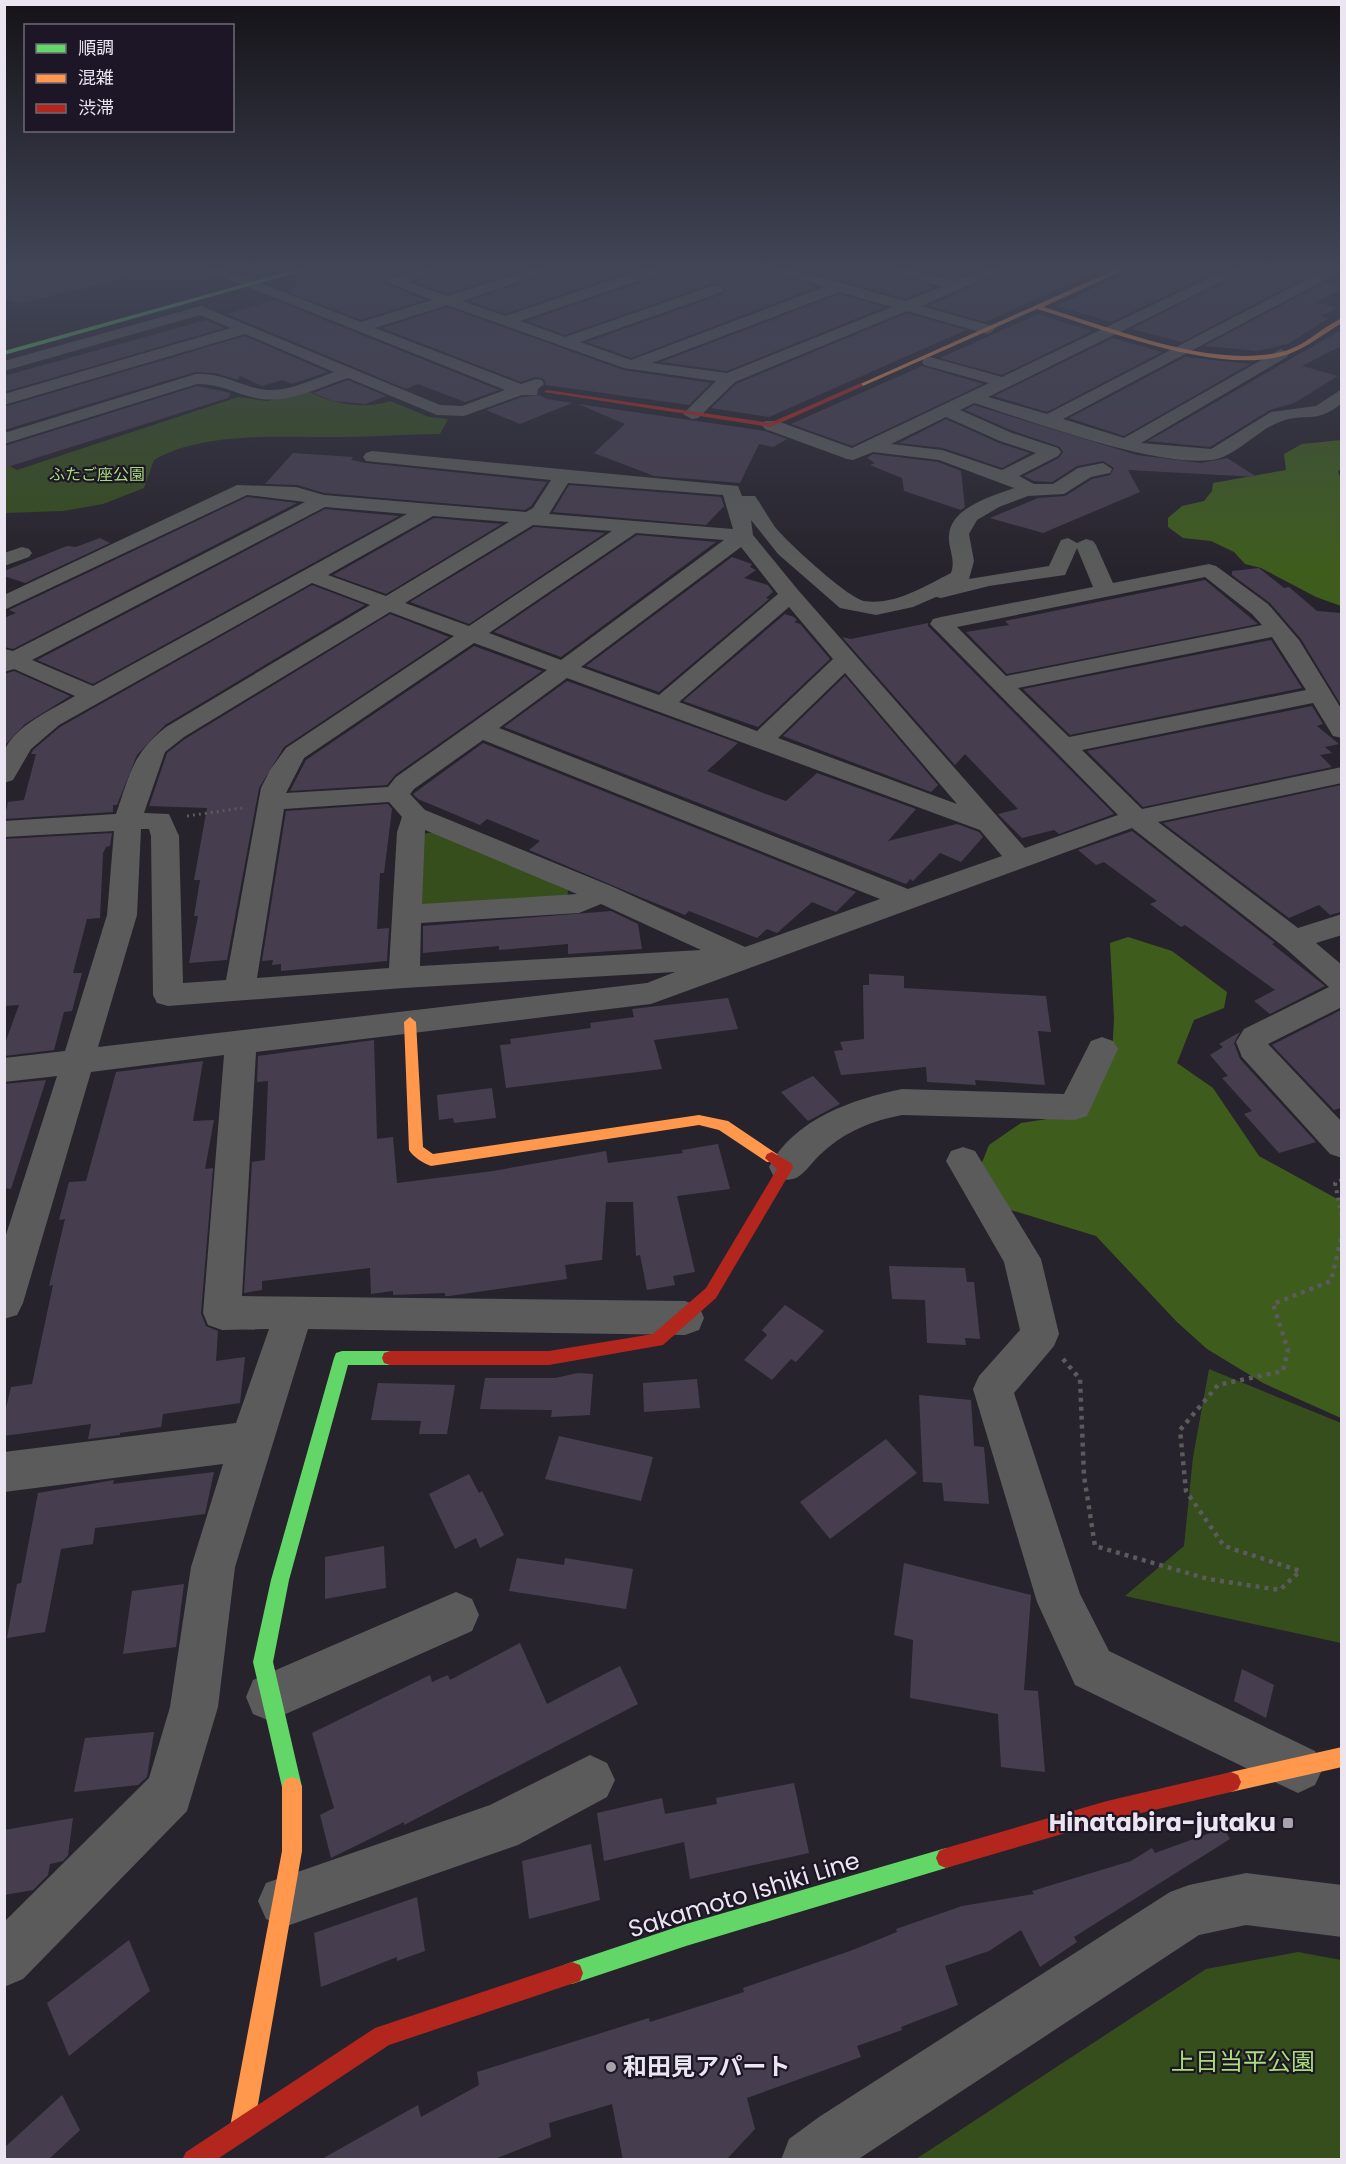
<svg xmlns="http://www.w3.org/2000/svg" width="1346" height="2164" font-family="Poppins,'Noto Sans JP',sans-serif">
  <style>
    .green { fill: #364e1c }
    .forest { fill: #3e5d1c }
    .building { fill: #463e4e }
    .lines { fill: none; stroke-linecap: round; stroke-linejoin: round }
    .path-far2 { stroke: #5b5a5c; stroke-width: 3; stroke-dasharray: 2 4; stroke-linecap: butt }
    .path-far1 { stroke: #5b5a5c; stroke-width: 4; stroke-dasharray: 3 4.5; stroke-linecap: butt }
    .path { stroke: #5b5a5c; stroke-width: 4.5; stroke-dasharray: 4 5; stroke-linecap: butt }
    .street { fill: #5a5b5a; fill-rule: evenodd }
    .fast { fill: #63d668; fill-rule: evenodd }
    .slow { fill: #ff974d; fill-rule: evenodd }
    .jam { fill: #b3261e; fill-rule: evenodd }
    .poi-dot { fill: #a6a1ab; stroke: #1d1626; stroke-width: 2 }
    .labels { text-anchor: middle; stroke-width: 4.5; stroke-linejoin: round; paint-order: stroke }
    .far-park-label { font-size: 16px; fill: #a8dd77; stroke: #1d1626 }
    .near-poi-label { font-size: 24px; font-weight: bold; fill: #eae5f0; stroke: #1d1626; text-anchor: end }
    .near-street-label { font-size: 24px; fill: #eae5f0; stroke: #1d1626 }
    .near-park-label { font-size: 24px; fill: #a8dd77; stroke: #1d1626 }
  </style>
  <rect width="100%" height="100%" fill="#27232c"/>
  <g class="green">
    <path d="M309,392C334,404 363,410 390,401L429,417L448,419L440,434C408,434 376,437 344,437C286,438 205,430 154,460L144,488L103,504L63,511L5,513L4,463L17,470L238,397L267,401Z"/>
    <polygon points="435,832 568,890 567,900 429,908 419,903 422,834"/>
    <polygon points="1209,1369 1341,1423 1341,1643 1125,1596 1184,1546 1193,1457"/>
    <polygon points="1298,1952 1341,1960 1341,2159 916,2159 1206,1969"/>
  </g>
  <g class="forest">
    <polygon points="1341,440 1341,468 1338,472 1342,480 1341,606 1316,597 1261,568 1245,564 1234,552 1211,541 1183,538 1168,527 1168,518 1182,506 1204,501 1212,491 1213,483 1286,470 1284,454 1302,444"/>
    <polygon points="1128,937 1172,951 1227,992 1224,1008 1194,1020 1177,1063 1213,1088 1259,1156 1341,1201 1341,1418 1263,1383 1207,1349 1177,1322 1096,1236 1001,1207 979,1170 989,1145 1021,1123 1073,1115 1112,1059 1114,1018 1110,943"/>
  </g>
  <g class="building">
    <polygon points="4,268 126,268 127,277 18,304 4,298 4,271 7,271"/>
    <polygon points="341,268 416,268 388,277 385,283 425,300 361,320 291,293 299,280"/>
    <polygon points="450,268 527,268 447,294 415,282"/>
    <polygon points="561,268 639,268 505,314 469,301"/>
    <polygon points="664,268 762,268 817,287 631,358 587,342 723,294 726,290 724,285 711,284 565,335 527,321 662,275"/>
    <polygon points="797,268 882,268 935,287 905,299"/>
    <polygon points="918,268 981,268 955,279"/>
    <polygon points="1010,268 1033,268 1035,280 1063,268 1107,268 985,322 928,306"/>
    <polygon points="1134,268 1224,268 1111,322 1057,306"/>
    <polygon points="1251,268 1273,268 1308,276 1182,342 1131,329"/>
    <polygon points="1324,283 1341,289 1316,302 1337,308 1321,316 1329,318 1288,344 1257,351 1204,346"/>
    <polygon points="839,294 885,307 727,371 661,362"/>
    <polygon points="275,300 499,390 465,402 418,384 406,389 227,314"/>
    <polygon points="447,307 623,370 711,383 689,405 546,385 544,379 536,377 521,382 382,328"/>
    <polygon points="907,313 966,330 769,417 711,408 736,384"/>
    <polygon points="1038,314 1092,331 1002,375 940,358"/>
    <polygon points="206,320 224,328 4,392 4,376"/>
    <polygon points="1341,330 1341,346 1302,366 1338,376 1294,403 1270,410 1210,447 1148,441"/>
    <polygon points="245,336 328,372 292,384 282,380 262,386 240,376 238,380 215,373 195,372 4,430 4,407"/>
    <polygon points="1113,338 1162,352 1047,412 994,396"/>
    <polygon points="1185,357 1250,364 1124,436 1069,418"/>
    <polygon points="922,366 983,384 852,446 791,424"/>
    <polygon points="348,380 386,396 365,404 333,401 313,393"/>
    <polygon points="197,386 231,393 228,398 4,468 4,446"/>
    <polygon points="539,395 547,399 572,403 520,424 486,410 522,397"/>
    <polygon points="578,404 765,431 787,439 773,447 759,444 740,483 654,476 594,453 625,424"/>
    <polygon points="974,405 1137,455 1201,463 1227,458 1257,477 1128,470 1140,492 1043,533 990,518 1038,498 1065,496 1092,479 1110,475 1114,468 1103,461 1077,466 1052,482 1034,481 1024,476 1059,458 1063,452 1060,447 1013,431 965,410"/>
    <polygon points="946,419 999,443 1030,453 1002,468 943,448 899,443"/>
    <polygon points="293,453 353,457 351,460 366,463 547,482 531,506 525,510 324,493 297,485 265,484"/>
    <polygon points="873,454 938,462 961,471 965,507 961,510 904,491 902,478 870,465 875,463 867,458"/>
    <polygon points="569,485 721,497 724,506 706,525 553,512"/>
    <polygon points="247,497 297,503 13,649 4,647 4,618 16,613 9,610"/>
    <polygon points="325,509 399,516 93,684 37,660"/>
    <polygon points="434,518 502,524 386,594 333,575"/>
    <polygon points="534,527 605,533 469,624 410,602"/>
    <polygon points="637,535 716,542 561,657 494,632"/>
    <polygon points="100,538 110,543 25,583 4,576 4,571 67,546 76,547"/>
    <polygon points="732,557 752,564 750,567 756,570 744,578 768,585 773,592 766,598 769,599 659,692 586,666"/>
    <polygon points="1259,568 1284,588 1289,587 1317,611 1341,613 1341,705 1301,639 1270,603 1232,575 1232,571"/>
    <polygon points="1205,580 1258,624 1007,674 966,632 1009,625 1005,621"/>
    <polygon points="312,585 365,605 165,725 137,755 117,805 113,805 113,812 4,819 8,802 24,800 36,754 31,754 33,750 60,727"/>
    <polygon points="390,614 449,637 284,747 259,788 227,960 189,963 198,916 194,916 200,880 194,880 207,808 149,806 167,753 185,739"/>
    <polygon points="785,614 794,617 797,620 794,622 800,624 830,659 758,727 683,701"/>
    <polygon points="928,623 928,626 1114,814 1059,834 1054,830 1022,838 998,814 1018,809 965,754 955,765 842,637 851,639"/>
    <polygon points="1271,640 1302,688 1070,735 1023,689"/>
    <polygon points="474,646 542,671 395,775 387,785 290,791 306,760"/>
    <polygon points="14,671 70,696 25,724 4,746 4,674"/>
    <polygon points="845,676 938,785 931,792 783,736"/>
    <polygon points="567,681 738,743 707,771 763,793 786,801 817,773 916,809 888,841 957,824 979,832 983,837 961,862 940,853 913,881 910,879 906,884 504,727"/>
    <polygon points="1312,706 1323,724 1317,726 1339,744 1325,747 1332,753 1320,755 1332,767 1143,807 1087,751"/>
    <polygon points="483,743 856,892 836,912 812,902 777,933 767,929 757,938 689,911 685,915 640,897 529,850 540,841 487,819 480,825 418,799 413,794"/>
    <polygon points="1341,785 1341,912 1330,915 1319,905 1289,918 1163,823"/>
    <polygon points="388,804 392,809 384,873 380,873 377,929 389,928 387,961 281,971 281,964 272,965 273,960 262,961 286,811"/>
    <polygon points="1132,831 1275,943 1272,944 1325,986 1270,1014 1254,1001 1275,990 1185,925 1181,927 1150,904 1157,901 1104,862 1096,865 1078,850"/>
    <polygon points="112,833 110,846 106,847 103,853 100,918 87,919 73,973 82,973 72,1011 64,1012 54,1050 4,1056 4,1046 19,1005 4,1006 4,839"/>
    <polygon points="611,911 638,924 642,949 568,954 568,944 499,950 499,946 423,953 423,926"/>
    <polygon points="869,974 904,976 904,988 1046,996 1051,1032 1038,1031 1045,1085 975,1080 976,1085 927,1082 926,1067 841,1075 834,1051 843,1050 840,1042 864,1039 863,985 869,985"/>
    <polygon points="728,998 738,1029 654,1040 662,1069 506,1088 500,1045 511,1044 510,1039 591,1028 590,1023 634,1017 632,1009"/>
    <polygon points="1341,1010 1341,1108 1334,1110 1272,1045"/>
    <polygon points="1240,1032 1234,1043 1240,1059 1316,1142 1279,1153 1244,1114 1252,1111 1222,1078 1228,1076 1210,1055 1223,1047 1219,1044"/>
    <polygon points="374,1040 377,1139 393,1137 397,1183 493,1171 606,1151 608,1163 683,1153 682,1150 718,1144 730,1189 677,1196 695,1272 673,1276 675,1285 647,1290 640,1255 636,1256 633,1202 606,1202 602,1260 565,1265 567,1279 449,1296 445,1296 445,1293 393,1295 393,1291 371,1294 370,1268 262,1281 262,1290 244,1293 252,1162 265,1160 268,1081 257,1082 258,1056"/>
    <polygon points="203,1061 193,1121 214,1120 205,1169 213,1168 201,1313 206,1326 218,1331 216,1361 245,1357 240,1403 163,1414 161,1427 120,1433 120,1435 88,1439 91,1424 4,1436 4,1416 11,1387 32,1384 53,1285 49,1286 65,1219 59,1220 69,1182 86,1181 116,1072"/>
    <polygon points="813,1076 840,1104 808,1121 781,1092"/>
    <polygon points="46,1080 11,1189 4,1188 4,1084"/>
    <polygon points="492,1088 496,1118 454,1123 453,1118 439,1120 437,1095"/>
    <polygon points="889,1266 965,1268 967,1282 974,1282 980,1339 965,1338 966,1345 927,1343 925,1300 892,1299"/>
    <polygon points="785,1305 824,1331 796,1362 791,1359 772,1380 744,1360 767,1335 762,1330"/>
    <polygon points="578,1373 593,1374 590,1415 551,1417 552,1410 480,1409 485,1378 555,1378"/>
    <polygon points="697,1379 700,1408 644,1412 643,1383"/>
    <polygon points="378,1383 455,1385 447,1434 419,1434 421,1421 371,1420"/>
    <polygon points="919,1395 971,1400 974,1446 984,1447 989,1504 944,1501 942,1483 923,1482"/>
    <polygon points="559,1436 653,1457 641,1501 545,1479"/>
    <polygon points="886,1439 917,1473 830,1539 800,1502"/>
    <polygon points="214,1472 205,1514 95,1528 93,1544 61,1549 45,1632 7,1638 17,1584 21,1583 38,1493 114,1480 113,1484"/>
    <polygon points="469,1474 479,1493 482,1491 504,1535 480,1548 476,1538 455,1549 429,1494"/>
    <polygon points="384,1546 386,1588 325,1599 325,1557"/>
    <polygon points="517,1558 564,1565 565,1558 633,1569 626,1609 509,1591"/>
    <polygon points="904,1563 1031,1595 1024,1690 1038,1691 1045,1772 1001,1767 998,1714 910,1698 913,1640 894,1635"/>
    <polygon points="184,1584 176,1647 123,1654 132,1591"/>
    <polygon points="520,1643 547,1704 620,1666 638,1704 404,1825 404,1822 331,1858 320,1815 334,1808 312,1733 430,1675 432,1682 448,1675 450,1680"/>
    <polygon points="1242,1669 1274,1685 1266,1718 1234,1701"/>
    <polygon points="154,1732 147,1777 138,1785 74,1792 85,1738"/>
    <polygon points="794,1783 809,1853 690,1879 684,1842 604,1861 597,1813 662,1798 665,1814 717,1804 716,1798"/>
    <polygon points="73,1818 68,1855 63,1861 50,1864 48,1875 33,1890 4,1895 4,1830"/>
    <polygon points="1224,1828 1230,1839 1074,1937 1077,1942 1040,1967 1021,1930 989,1951 945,1966 958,2005 901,2027 902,2030 857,2046 861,2057 747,2098 755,2129 726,2160 623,2160 612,2104 549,2123 551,2137 492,2160 320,2160 418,2105 421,2117 479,2085 477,2072 649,2018 650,2022 744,1992 743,1988 850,1951 897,1932 896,1929 962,1906 1034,1894 1032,1891 1131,1861 1152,1848 1155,1853"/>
    <polygon points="591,1844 600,1900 529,1919 522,1861"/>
    <polygon points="417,1897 425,1951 397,1961 397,1957 321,1987 314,1933"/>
    <polygon points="129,1940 150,1991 69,2056 47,2003"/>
    <polygon points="62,2095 80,2130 48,2160 4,2160 4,2148"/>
  </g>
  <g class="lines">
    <polyline class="path-far2" points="187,816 242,808"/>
    <polyline class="path-far1" points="1342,1180 1335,1183 1342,1218"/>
    <polyline class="path" points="1063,1359 1080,1379 1084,1476 1095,1546 1208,1579 1280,1590 1300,1571 1224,1546 1186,1491 1180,1430 1218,1385 1283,1371 1288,1350 1273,1304 1331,1281 1342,1235"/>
    <g class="street">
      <path d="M201,268H221L361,322L432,300L387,282L389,279L425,268H448L408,282L447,296L536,268H559L462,301L505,316L647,268H662L661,273L520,321L565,337L712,286H722L724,289L722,292L580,342L631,360L824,287L764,268H788L905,301L942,287L884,268H908L955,281L988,268H1008L921,306L992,326L995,329L992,332L987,334L907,311L735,382L698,418L692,419L683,414L716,381L624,368L447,305L375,328L521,384L536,379L542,380L544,384L538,389L537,395H522L464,416L437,415L348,378C320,387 286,405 256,398C235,394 220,383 197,384L4,444V433L196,374C223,373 236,384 260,389C284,394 311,380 334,372L245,334L4,405V394L231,328L200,315L4,371V361L201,306L440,405L462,406L505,390ZM839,292L892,307L727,373L652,363Z"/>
      <path d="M1230,268H1249L988,397L1047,414L1325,270L1330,271V277L1063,419L1124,438L1281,349L1289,354L1287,357L1141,443L1211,449L1271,412L1316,406L1342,389V403C1315,425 1308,412 1282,421C1261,428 1244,448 1223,457C1177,476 1026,419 974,403L960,410L1012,433L1058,448L1061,452L1058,456L1019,476L1034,484H1053L1078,468L1103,463L1112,469L1110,473L1091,477L1064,494L1028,496L999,507L977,520L969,534L974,561L969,579L1049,566L1061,540L1068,538L1077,543L1086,539L1093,541L1096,545L1113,583L1209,564L1216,566L1268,604L1299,640L1342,710V738L1333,736L1313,703L1082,750L1142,809L1342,767V783L1158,822L1298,928L1342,914V935L1316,943L1342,965V1007L1268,1044L1342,1122V1158L1330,1154L1242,1057L1236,1042L1244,1029L1329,987L1284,947L1132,828L651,1004L256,1052L242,1296L685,1301L699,1306L704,1318L699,1330L685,1335L308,1329L235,1567L218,1707L187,1811L23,1979L4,1987V1922L149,1778L170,1707L191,1567L223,1464L4,1492V1452L236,1423L269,1329L222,1330L208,1325L203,1313L224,1055L91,1072L23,1303L17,1315L4,1319V1241L57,1076L4,1082V1058L65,1051L107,915L114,831L4,837V821L116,814C130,774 132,754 166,727L370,605L312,583L59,725L31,749L13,780L4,783C4,773 2,758 5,750C14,726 55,708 75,696L14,669L4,672V649L13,651L305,502L247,495L4,610V595L237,485L296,487L324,495L526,512L533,508L551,480L366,461L363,457L366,453L372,451L738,486L742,496H755C762,506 768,517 775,527C787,542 848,598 864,601C894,606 925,586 951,573C956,559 948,549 949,536C950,507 993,496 1014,488L939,460L873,452L853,460L847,459L765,429L762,425L765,421H777L852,448L989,383L924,365L922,362L924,359L930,357L1002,377ZM946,417L1000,441L1036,453L1002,470L942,450L891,444ZM568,483L723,495L733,529L549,514ZM325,507L407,514L93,686L32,660ZM433,516L509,522L386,596L328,575ZM751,520L778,554L840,608L876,615L913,607L936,597L941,598L989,586L1065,575L1077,548L1093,587L941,617L933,619L930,624L1118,815L1025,848L798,590L753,535ZM533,525L612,531L469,626L405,603ZM636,533L724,540L561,660L489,633ZM741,547L778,594L659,695L581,667ZM1205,577L1252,614L1262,625L1006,676L957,627ZM789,607L833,659L757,731L679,702ZM390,612L454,636L286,748L270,770L261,788L226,980L183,983L179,836L169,814L144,813L165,752L184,737ZM1272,637L1306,690L1069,737L1018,688ZM474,643L547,670L396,777L388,787L286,793L304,758ZM845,673L957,804L778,738ZM567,678L980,830L1002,856L908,889L499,728ZM483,740L880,899L745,947L611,886L425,810L410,794L414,789ZM389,802L402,817L397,832L389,968L257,978L284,809ZM141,829H149L151,836L153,995L157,1003L168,1006L404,988L675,972L647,983L98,1047L137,915ZM425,830L577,894L422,904ZM601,904L701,950L420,966L421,923L579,913Z"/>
      <polygon points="22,547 29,549 32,553 29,557 4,566 4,553"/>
      <path d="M1102,1037L1113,1041L1118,1049L1087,1116L1075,1120L902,1115C872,1121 846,1131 823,1152C814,1159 806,1173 796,1178C787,1181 782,1180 774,1177L769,1167C794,1119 853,1099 902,1089L1064,1094L1091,1041Z"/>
      <polygon points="963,1147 975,1151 1041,1259 1059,1334 1054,1346 1014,1393 1080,1594 1109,1651 1315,1751 1323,1768 1315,1785 1298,1793 1281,1785 1075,1685 1037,1602 973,1389 979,1376 1020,1330 1004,1262 946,1161 951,1151"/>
      <polygon points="456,1592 472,1599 479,1615 472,1631 270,1721 253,1714 246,1697 253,1680"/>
      <polygon points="590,1755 607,1763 615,1780 607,1797 518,1845 284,1927 266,1919 258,1901 266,1883 490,1805"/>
      <polygon points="1246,1873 1342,1885 1342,1937 1246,1925 1199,1935 857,2160 781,2160 789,2139 819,2117 1170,1892 1189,1885"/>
    </g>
    <g class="fast">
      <polygon points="302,268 313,268 4,355 4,351"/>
      <polygon points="342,1351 390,1351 396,1353 398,1358 396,1363 390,1365 348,1365 289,1580 273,1662 302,1787 299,1794 292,1797 285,1794 282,1787 253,1662 271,1580 334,1358 336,1353"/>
      <polygon points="946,1848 953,1851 956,1858 953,1865 946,1868 686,1946 572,1984 564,1981 561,1973 564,1965 572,1962 686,1924"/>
    </g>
    <g class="slow">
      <path d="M1119,268H1128L1043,307C1110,327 1211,369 1281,352C1304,347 1321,328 1342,318V323C1323,334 1307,348 1286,355C1218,376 1104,329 1037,309L863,386L858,385Z"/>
      <path d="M410,1017L416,1022L423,1147L433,1154L699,1115L728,1121L777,1154L779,1158L777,1162H767L719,1130L699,1125L431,1166C423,1163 413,1157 409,1150L404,1022Z"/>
      <polygon points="1342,1747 1342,1767 1231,1792 1224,1789 1221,1782 1224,1775 1231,1772"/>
      <polygon points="292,1777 299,1780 302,1787 302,1851 254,2127 250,2135 242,2139 234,2135 230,2127 282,1851 282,1787 285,1780"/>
    </g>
    <g class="jam">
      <polygon points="861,383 863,386 771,427 544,392 547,390 770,423"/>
      <polygon points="772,1152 791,1163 793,1167 791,1171 716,1298 663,1345 549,1365 390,1365 384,1363 382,1358 384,1353 390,1351 549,1351 653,1334 706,1288 777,1169 765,1158 767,1154"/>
      <polygon points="1231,1772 1238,1775 1241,1782 1238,1789 1231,1792 1107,1821 946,1868 939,1865 936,1858 939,1851 946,1848 1107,1801"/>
      <polygon points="572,1962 580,1965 583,1973 580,1981 389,2045 216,2160 182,2160 186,2152 375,2028"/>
    </g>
  </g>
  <linearGradient id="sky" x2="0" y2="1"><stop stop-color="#151318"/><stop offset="0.47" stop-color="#414556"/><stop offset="1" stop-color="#414556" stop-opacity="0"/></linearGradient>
  <rect width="1346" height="571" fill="url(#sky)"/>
  <g class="poi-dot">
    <rect x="1282" y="1817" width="12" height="12" rx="3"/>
    <circle cx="611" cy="2067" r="6"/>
  </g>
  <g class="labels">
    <g class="far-park-label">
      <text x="97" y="480">ふたご座公園</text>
    </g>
    <g class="near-poi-label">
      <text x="1276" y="1831">Hinatabira-jutaku</text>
      <text x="623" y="2075" text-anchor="start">和田見アパート</text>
    </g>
    <g class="near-street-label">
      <text transform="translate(744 1895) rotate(-17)" y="8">Sakamoto Ishiki Line</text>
    </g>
    <g class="near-park-label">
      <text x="1243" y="2070">上日当平公園</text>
    </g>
  </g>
  <rect width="1346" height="2164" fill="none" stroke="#eae5f0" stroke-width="12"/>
  <rect x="24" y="24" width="210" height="108" fill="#1d1626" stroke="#6f6977" stroke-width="1.5"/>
  <rect x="36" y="44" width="30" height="9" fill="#63d668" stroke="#6f6977" stroke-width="1.5"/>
  <text x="78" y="54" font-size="18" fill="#eae5f0">順調</text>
  <rect x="36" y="74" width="30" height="9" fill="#ff974d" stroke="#6f6977" stroke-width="1.5"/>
  <text x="78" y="84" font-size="18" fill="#eae5f0">混雑</text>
  <rect x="36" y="104" width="30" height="9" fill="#b3261e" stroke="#6f6977" stroke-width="1.5"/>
  <text x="78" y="114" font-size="18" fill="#eae5f0">渋滞</text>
</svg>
